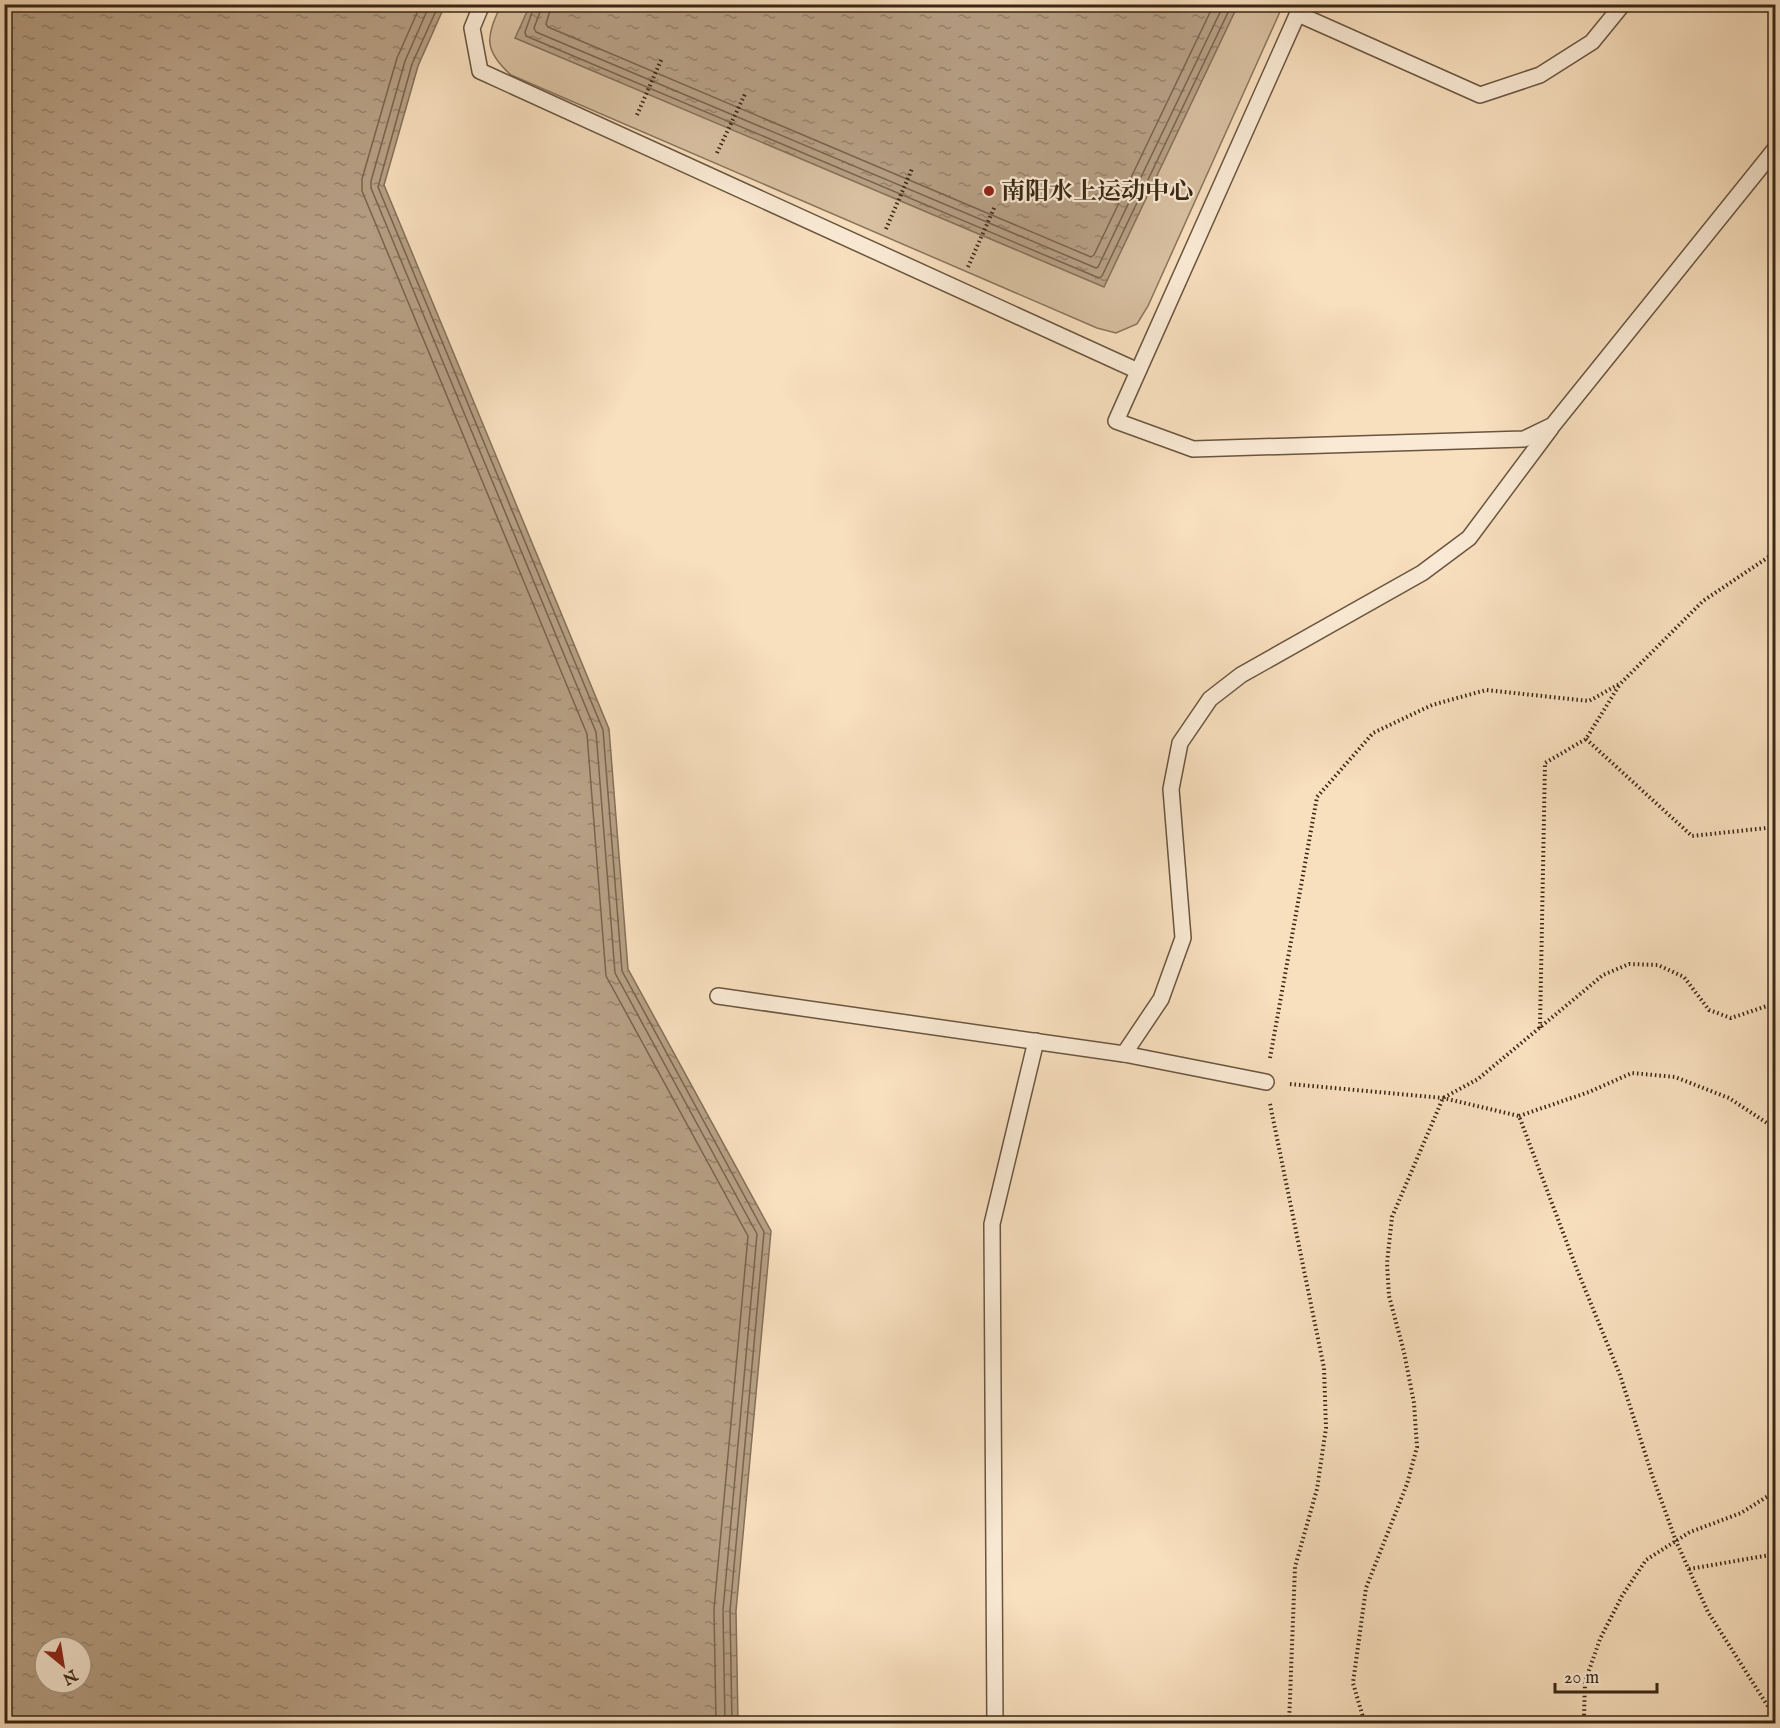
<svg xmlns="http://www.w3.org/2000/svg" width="1780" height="1728" font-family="'IM FELL English','Noto Serif SC',serif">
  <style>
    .green { fill: #d8c0a1; stroke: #88745b; stroke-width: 1.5 }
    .water { fill: url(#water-ripples); stroke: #857058; stroke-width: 1.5; fill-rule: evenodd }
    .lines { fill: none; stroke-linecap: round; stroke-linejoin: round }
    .shore { stroke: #78644d; stroke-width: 1.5 }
    .lane-casing { stroke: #69553f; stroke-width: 18 }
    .path { stroke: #392715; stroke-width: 4; stroke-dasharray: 1.5 3; stroke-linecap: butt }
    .lane { stroke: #faead5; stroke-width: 15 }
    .poi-dot { fill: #8f2418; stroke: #faead5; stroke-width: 2 }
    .labels { text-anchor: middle; stroke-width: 4.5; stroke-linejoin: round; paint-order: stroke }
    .poi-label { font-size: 24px; font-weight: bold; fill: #392715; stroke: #faead5; text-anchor: start }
  </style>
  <defs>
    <pattern id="water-ripples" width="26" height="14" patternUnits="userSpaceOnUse" patternTransform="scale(1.5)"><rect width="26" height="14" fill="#b7a085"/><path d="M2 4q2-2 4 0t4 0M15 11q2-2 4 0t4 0" fill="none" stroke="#96826c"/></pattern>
  </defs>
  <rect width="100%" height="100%" fill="#f8dfbe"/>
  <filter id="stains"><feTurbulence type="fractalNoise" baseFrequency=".00333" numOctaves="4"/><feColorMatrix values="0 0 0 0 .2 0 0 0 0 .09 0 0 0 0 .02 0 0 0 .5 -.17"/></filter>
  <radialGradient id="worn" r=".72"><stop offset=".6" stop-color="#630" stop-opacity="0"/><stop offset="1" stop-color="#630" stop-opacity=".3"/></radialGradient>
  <path class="green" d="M501,5H1283L1148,306L1137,324L1116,333L1097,328L511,75C483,50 486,37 501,5Z"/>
  <g class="water">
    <path d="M5,4L445,5L418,66L384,185L609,729L628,969L771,1231L736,1611L738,1723H5ZM45,1647H81V1683H45Z"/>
    <polygon points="530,5 530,4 1238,5 1104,287 515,38"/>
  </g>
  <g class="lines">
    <g class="shore">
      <polyline points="421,4 397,58 362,179 362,191 587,734 606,976 748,1236 714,1609 716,1724"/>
      <polyline points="430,4 405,61 371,181 371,188 596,732 615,973 757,1234 723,1610 725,1724"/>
      <polyline points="439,4 412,64 378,187 603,730 622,971 764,1232 730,1611 732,1724"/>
      <polyline points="535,4 525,32 526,36 1099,278 1102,276 1232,4"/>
      <polyline points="543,4 534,28 536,32 1096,268 1098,267 1224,4"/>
      <polyline points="552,4 546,24 548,27 1091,257 1094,255 1214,4"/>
    </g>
    <g class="lane-casing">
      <g id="lane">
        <polyline points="482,4 472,28 480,71 1138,371"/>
        <polyline points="1302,4 1116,421 1193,449 1524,439 1553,425 1776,148"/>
        <polyline points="1298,14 1480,95 1540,75 1592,42 1623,4"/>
        <polyline points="718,996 1124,1054 1161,999 1183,938 1171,789 1180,743 1210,699 1241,675 1422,573 1469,538 1551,428"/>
        <polyline points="1124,1054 1266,1082"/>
        <polyline points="995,1724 992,1224 1036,1041"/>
      </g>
    </g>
    <g class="path">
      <polyline points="637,115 662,58"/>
      <polyline points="717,153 745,94"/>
      <polyline points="886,229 912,169"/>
      <polyline points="968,267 995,206"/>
      <polyline points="1586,739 1692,836 1776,827"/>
      <polyline points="1540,1028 1545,763 1586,739 1620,684"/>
      <polyline points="1270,1058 1317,797 1373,733 1432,705 1486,690 1589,701 1621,683 1703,601 1776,552"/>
      <polyline points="1290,1084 1443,1098 1519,1116 1576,1267 1620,1375 1652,1475 1676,1541 1708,1612 1776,1719"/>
      <polyline points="1270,1104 1324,1368 1326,1428 1317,1489 1295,1567 1289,1724"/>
      <polyline points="1519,1116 1589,1092 1632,1073 1675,1077 1729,1098 1776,1129"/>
      <polyline points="1689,1569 1776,1554"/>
      <polyline points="1365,1724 1353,1683 1366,1588 1407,1484 1417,1447 1414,1403 1404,1352 1389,1296 1387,1263 1392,1217 1443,1098 1478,1079 1603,975 1629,964 1658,965 1684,977 1709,1010 1731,1018 1776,1003"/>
      <polyline points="1586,1724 1584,1717 1585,1682 1600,1639 1622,1596 1646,1560 1690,1532 1741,1513 1776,1491"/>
    </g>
    <use href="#lane" class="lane"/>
  </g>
  <circle class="poi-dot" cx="989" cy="191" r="6"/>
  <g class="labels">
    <g class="poi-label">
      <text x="1001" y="199">南阳水上运动中心</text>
    </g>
  </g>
  <rect width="1780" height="1728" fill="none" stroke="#f8dfbe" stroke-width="24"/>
  <rect x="6" y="6" width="1768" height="1716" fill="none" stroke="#392715" stroke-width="3"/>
  <rect x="12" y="12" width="1756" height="1704" fill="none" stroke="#392715" stroke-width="1.5"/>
  <g transform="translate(63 1665) rotate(150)"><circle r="28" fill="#faead5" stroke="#ad9c88" stroke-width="1.5"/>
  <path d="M0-4.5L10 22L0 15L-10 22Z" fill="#8f2418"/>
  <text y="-9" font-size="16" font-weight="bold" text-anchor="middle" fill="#392715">N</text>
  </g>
  <path d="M1555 1683v9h102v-9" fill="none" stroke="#392715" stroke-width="3"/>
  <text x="1564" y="1683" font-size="18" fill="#392715" stroke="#faead5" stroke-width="4.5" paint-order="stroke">20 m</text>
  <rect width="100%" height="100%" filter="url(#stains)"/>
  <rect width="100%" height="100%" fill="url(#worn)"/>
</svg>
